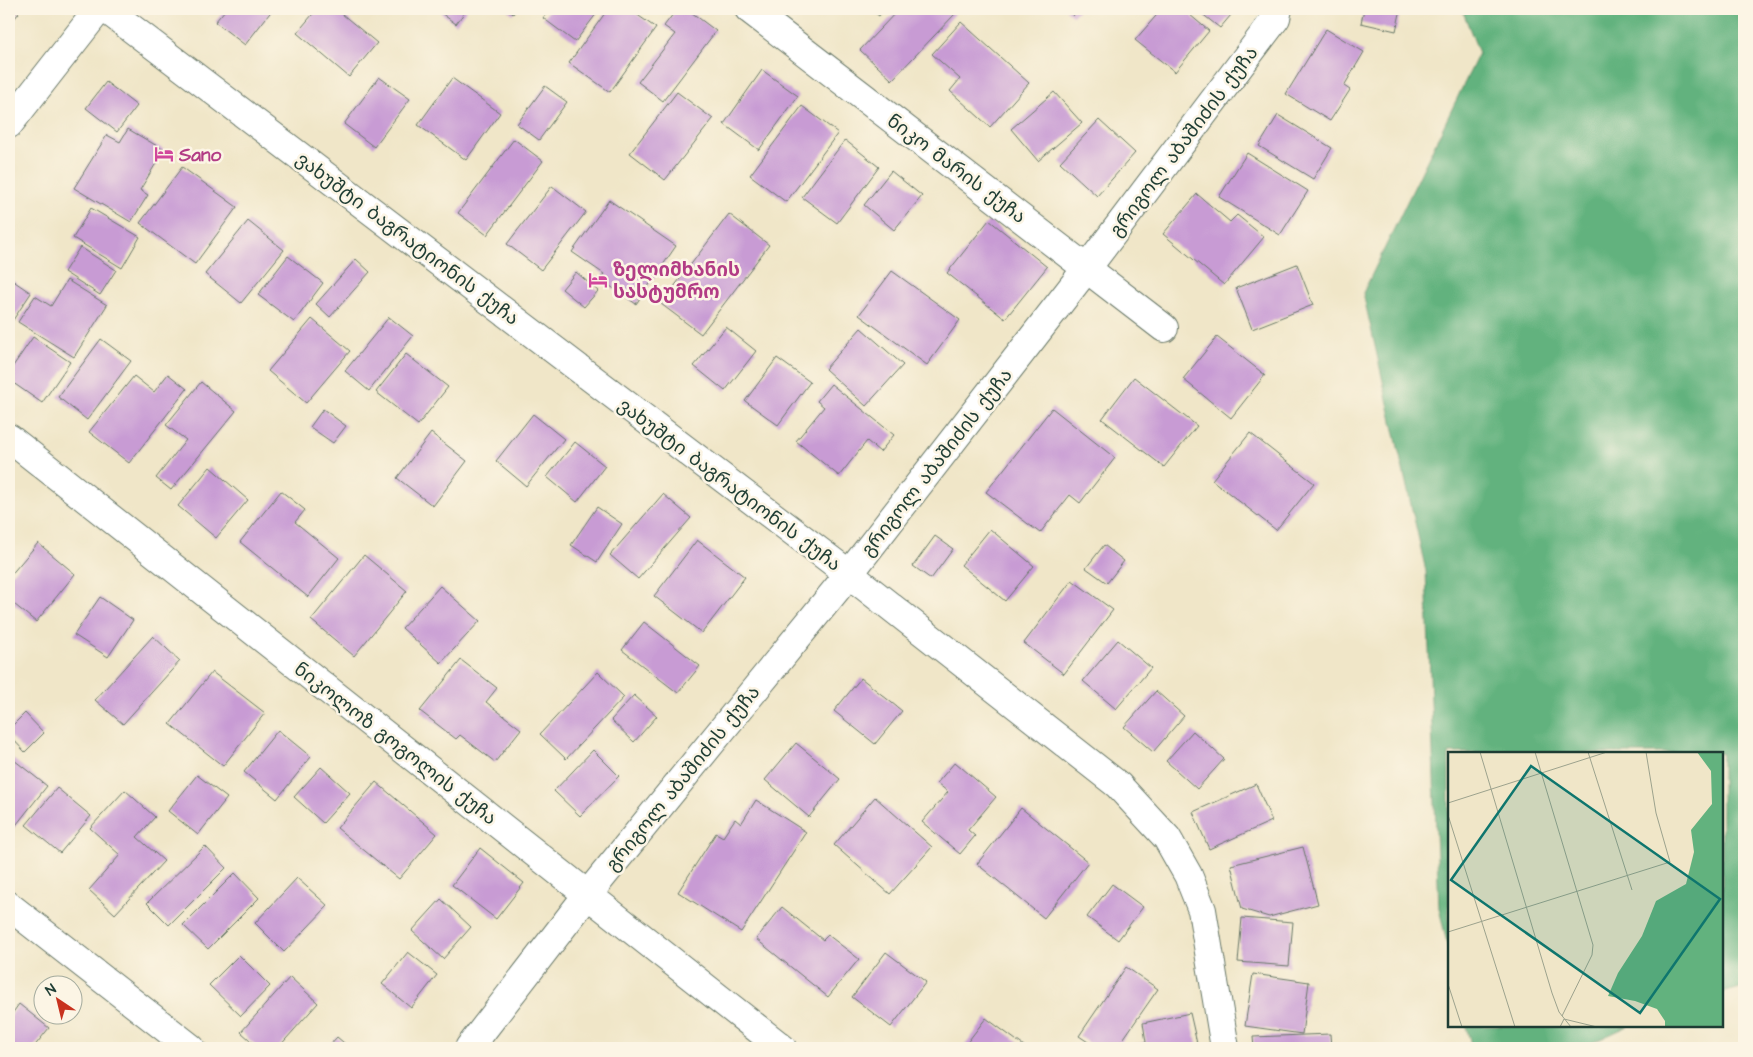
<svg xmlns="http://www.w3.org/2000/svg" width="1753" height="1057" font-family="'Architects Daughter','Noto Sans Georgian',sans-serif">
  <style>
    .forest { fill: #62b27e; stroke: #407859 }
    .building { fill: #c89bd4 }
    .lines { fill: none; stroke-linecap: round; stroke-linejoin: round }
    .minor-casing { stroke: #687868; stroke-width: 30 }
    .minor { stroke: #fff; stroke-width: 28 }
    .labels { text-anchor: middle; stroke-width: 5; stroke-linejoin: round; paint-order: stroke }
    .street-label { font-size: 19px; fill: #1f3d34; stroke: #fcf5e5 }
    .hotel-label { font-size: 19px; font-weight: bold; fill: #b23c85; stroke: #fcf5e5; text-anchor: start }
    .inset-road { fill: none; stroke: #9ca28d; stroke-width: 1 }
    .view { fill: #0f766e; fill-opacity: 0.15; stroke: #0f766e; stroke-width: 2.5 }
    .inset-edge { fill: none; stroke: #1f3d34; stroke-width: 2.5 }
  </style>
  <rect width="100%" height="100%" fill="#fcf5e5"/>
  <filter id="ink" filterUnits="userSpaceOnUse"><feTurbulence type="fractalNoise" baseFrequency=".02" numOctaves="2"/><feDisplacementMap in="SourceGraphic" scale="10" xChannelSelector="R" yChannelSelector="G"/><feConvolveMatrix kernelMatrix="1 2 1 2 8 2 1 2 1" color-interpolation-filters="sRGB"/></filter>
  <filter id="wash" filterUnits="userSpaceOnUse"><feTurbulence type="fractalNoise" baseFrequency=".0096" numOctaves="4" result="noise"/><feDisplacementMap in="SourceGraphic" scale="20" xChannelSelector="R" yChannelSelector="G"/><feGaussianBlur stdDeviation="1.12" result="paint"/><feColorMatrix in="noise" values="0 0 0 0 0 0 0 0 0 0 0 0 0 0 0 0 0 1.4 0 .05"/><feComposite in="paint" operator="in"/></filter>
  <g filter="url(#wash)">
    <rect width="100%" height="100%" fill="#f0e6c8"/>
    <g class="forest">
      <polygon points="1462,9 1744,9 1744,987 1722,993 1722,753 1449,753 1449,952 1439,908 1426,571 1363,293 1479,53"/>
      <polygon points="1466,1026 1628,1026 1581,1048 1472,1048"/>
    </g>
    <g id="blocks">
      <g class="building">
        <polygon points="9,9 14,9 19,13 9,25"/>
        <polygon points="226,9 273,9 245,45 215,22"/>
        <polygon points="317,9 336,9 377,43 349,77 297,33"/>
        <polygon points="445,9 467,9 456,24 441,13"/>
        <polygon points="507,9 517,9 513,14"/>
        <polygon points="550,9 600,9 575,42 543,18"/>
        <polygon points="608,9 629,9 656,28 610,92 569,63"/>
        <polygon points="677,9 687,9 716,31 663,101 638,82 675,34 664,26"/>
        <polygon points="870,9 884,9 879,16"/>
        <polygon points="899,9 949,9 955,14 892,80 860,50"/>
        <polygon points="1065,9 1079,9 1073,16"/>
        <polygon points="1162,9 1183,9 1209,31 1175,72 1135,40"/>
        <polygon points="1196,9 1236,9 1220,28"/>
        <polygon points="1364,9 1401,9 1396,31 1361,23"/>
        <polygon points="961,22 1029,83 990,127 950,91 960,79 932,54"/>
        <polygon points="1326,29 1364,52 1344,86 1350,90 1330,121 1286,94"/>
        <polygon points="762,70 798,96 759,150 724,124"/>
        <polygon points="379,77 410,99 374,147 344,124"/>
        <polygon points="452,78 500,113 466,160 418,125"/>
        <polygon points="106,82 137,106 117,132 86,108"/>
        <polygon points="545,86 567,102 539,140 517,124"/>
        <polygon points="677,92 713,119 665,180 630,153"/>
        <polygon points="1054,92 1082,123 1038,161 1011,129"/>
        <polygon points="802,106 838,133 786,202 750,175"/>
        <polygon points="1278,115 1332,148 1313,179 1259,146"/>
        <polygon points="1099,120 1135,153 1097,196 1060,162"/>
        <polygon points="128,129 164,150 140,190 148,195 131,222 74,188 107,135 120,142"/>
        <polygon points="514,139 543,161 487,235 458,213"/>
        <polygon points="845,140 879,167 837,223 802,197"/>
        <polygon points="1247,153 1308,191 1280,235 1219,197"/>
        <polygon points="182,167 237,207 195,264 140,223"/>
        <polygon points="891,171 922,196 894,230 864,205"/>
        <polygon points="552,186 586,212 541,270 507,244"/>
        <polygon points="1197,194 1230,222 1237,215 1264,237 1224,285 1163,234"/>
        <polygon points="609,200 676,246 636,304 600,279 604,274 572,252"/>
        <polygon points="91,208 140,237 122,268 73,238"/>
        <polygon points="729,214 769,245 701,334 661,304"/>
        <polygon points="989,220 1047,267 1005,319 947,273"/>
        <polygon points="248,221 284,250 241,303 205,274"/>
        <polygon points="80,247 116,270 100,295 64,272"/>
        <polygon points="288,256 323,283 294,322 258,295"/>
        <polygon points="356,259 370,272 330,317 316,304"/>
        <polygon points="1297,264 1313,305 1252,329 1236,288"/>
        <polygon points="892,271 960,320 927,365 859,315"/>
        <polygon points="576,272 598,291 584,307 562,289"/>
        <polygon points="9,278 31,293 9,326"/>
        <polygon points="67,280 107,305 74,357 18,322 35,296 51,306"/>
        <polygon points="389,317 413,336 369,391 345,371"/>
        <polygon points="312,319 350,351 306,403 268,371"/>
        <polygon points="726,327 756,351 725,391 694,366"/>
        <polygon points="861,328 903,365 866,406 825,369"/>
        <polygon points="33,337 70,362 42,403 9,380 9,372"/>
        <polygon points="1217,337 1265,375 1231,418 1183,379"/>
        <polygon points="101,339 131,361 87,420 58,397"/>
        <polygon points="406,354 448,387 418,425 376,392"/>
        <polygon points="777,358 810,382 778,425 745,401"/>
        <polygon points="168,374 187,389 129,463 89,432 134,376 154,392"/>
        <polygon points="1134,377 1197,426 1164,467 1102,419"/>
        <polygon points="201,382 236,411 171,490 156,478 186,440 166,425"/>
        <polygon points="831,384 894,435 880,452 867,441 839,476 796,441 824,407 817,401"/>
        <polygon points="1052,408 1115,458 1080,503 1070,495 1040,533 986,492"/>
        <polygon points="323,409 346,426 333,443 310,427"/>
        <polygon points="533,414 564,439 526,486 496,461"/>
        <polygon points="431,433 467,461 433,506 397,478"/>
        <polygon points="1250,433 1314,483 1276,530 1212,480"/>
        <polygon points="575,442 605,466 577,502 547,477"/>
        <polygon points="210,467 248,500 216,538 178,506"/>
        <polygon points="281,491 305,510 295,522 339,558 308,597 240,542"/>
        <polygon points="663,494 691,518 638,579 610,555"/>
        <polygon points="597,507 622,524 597,562 571,545"/>
        <polygon points="990,529 1034,566 1005,601 961,565"/>
        <polygon points="935,536 953,549 931,579 913,566"/>
        <polygon points="697,540 745,577 702,633 654,596"/>
        <polygon points="38,543 75,574 36,622 9,600 9,577"/>
        <polygon points="1104,545 1124,561 1107,583 1086,568"/>
        <polygon points="364,555 407,591 354,656 311,620"/>
        <polygon points="1072,580 1113,610 1064,674 1024,643"/>
        <polygon points="440,586 480,621 441,663 402,628"/>
        <polygon points="100,597 133,620 108,657 74,635"/>
        <polygon points="644,622 700,666 678,693 622,650"/>
        <polygon points="153,636 180,661 123,724 95,700"/>
        <polygon points="1118,640 1151,668 1116,709 1083,681"/>
        <polygon points="461,660 497,688 486,702 521,729 495,762 460,735 456,739 420,711"/>
        <polygon points="212,672 265,713 223,766 170,724"/>
        <polygon points="598,672 624,697 566,759 540,734"/>
        <polygon points="861,678 902,711 875,744 834,711"/>
        <polygon points="1156,691 1184,716 1153,752 1124,727"/>
        <polygon points="634,695 657,716 634,742 611,720"/>
        <polygon points="25,713 44,733 25,752 9,735 9,729"/>
        <polygon points="278,730 311,757 277,799 244,772"/>
        <polygon points="1193,731 1224,759 1197,789 1166,761"/>
        <polygon points="796,743 840,779 809,817 765,780"/>
        <polygon points="593,750 619,776 580,816 554,791"/>
        <polygon points="9,756 47,786 9,834"/>
        <polygon points="955,762 996,797 968,830 975,836 960,854 922,822 948,792 937,783"/>
        <polygon points="321,767 350,793 323,823 294,797"/>
        <polygon points="197,775 227,798 198,835 168,811"/>
        <polygon points="376,782 437,834 399,879 337,828"/>
        <polygon points="1256,784 1272,821 1209,849 1193,812"/>
        <polygon points="57,788 91,816 60,853 26,825"/>
        <polygon points="125,790 155,817 137,837 164,861 115,914 89,890 120,855 90,828"/>
        <polygon points="875,797 932,847 890,894 834,845"/>
        <polygon points="756,800 806,832 741,932 678,892 716,833 723,837 735,819 741,824"/>
        <polygon points="1021,808 1088,862 1044,918 977,864"/>
        <polygon points="205,846 226,868 169,925 147,903"/>
        <polygon points="1303,847 1318,904 1269,917 1242,909 1231,865"/>
        <polygon points="480,848 524,883 496,919 452,885"/>
        <polygon points="235,873 259,898 208,949 183,925"/>
        <polygon points="297,878 328,906 284,952 255,923"/>
        <polygon points="1112,884 1143,907 1118,940 1087,917"/>
        <polygon points="441,899 471,927 443,959 412,931"/>
        <polygon points="782,907 823,940 828,935 859,959 828,997 756,939"/>
        <polygon points="1242,918 1293,922 1289,966 1238,962"/>
        <polygon points="408,952 437,975 411,1008 382,984"/>
        <polygon points="886,952 926,982 891,1027 852,997"/>
        <polygon points="239,955 270,986 241,1016 209,985"/>
        <polygon points="1126,967 1158,989 1117,1048 1097,1048 1079,1036"/>
        <polygon points="1253,974 1309,982 1302,1034 1245,1026"/>
        <polygon points="290,977 318,1003 278,1048 259,1048 241,1032"/>
        <polygon points="19,1004 49,1028 33,1048 9,1048 9,1018"/>
        <polygon points="1190,1013 1198,1048 1130,1048 1129,1045 1146,1042 1143,1023"/>
        <polygon points="986,1018 1024,1046 1023,1048 963,1048"/>
        <polygon points="1330,1034 1331,1048 1254,1048 1253,1037"/>
        <polygon points="337,1037 350,1048 327,1048"/>
      </g>
    </g>
  </g>
  <g filter="url(#ink)">
    <use href="#blocks" fill-opacity="0" stroke="#687868" stroke-width="1"/>
    <g class="lines">
      <g class="minor-casing">
        <g id="minor">
          <polyline points="106,9 849,574 1118,785 1167,838 1188,875 1202,910 1225,1048"/>
          <polyline points="749,9 1164,328"/>
          <polyline points="9,124 99,9"/>
          <polyline points="9,438 782,1048"/>
          <polyline points="9,906 191,1048"/>
          <polyline points="469,1048 588,894 849,574 1087,268 1276,18 1278,9"/>
        </g>
      </g>
      <use href="#minor" class="minor"/>
    </g>
  </g>
  <defs>
    <g id="hotel-bare" transform="scale(1.5)"><path d="M-6-4.5h1.5V1H6V5H4.5V3h-9V5H-6ZM-4 0a1.8 1.8 0 1 1 3.6 0ZM.5 0V-2.5h3Q6-2.5 6 0Z" fill="#d1479c" stroke="#fcf5e5" stroke-width="2.5" paint-order="stroke"/></g>
  </defs>
  <g fill-rule="evenodd">
    <use href="#hotel-bare" x="164" y="154"/>
    <use href="#hotel-bare" x="598" y="280"/>
  </g>
  <g class="labels">
    <g class="street-label">
      <text transform="translate(1183 141) rotate(-53)" y="7">გრიგოლ აბაშიძის ქუჩა</text>
      <text transform="translate(957 168) rotate(37)" y="7">ნიკო მარის ქუჩა</text>
      <text transform="translate(408 238) rotate(37)" y="7">ვახუშტი ბაგრატიონის ქუჩა</text>
      <text transform="translate(936 462) rotate(-52)" y="7">გრიგოლ აბაშიძის ქუჩა</text>
      <text transform="translate(730 484) rotate(37)" y="7">ვახუშტი ბაგრატიონის ქუჩა</text>
      <text transform="translate(396 743) rotate(38)" y="7">ნიკოლოზ გოგოლის ქუჩა</text>
      <text transform="translate(682 778) rotate(-51)" y="7">გრიგოლ აბაშიძის ქუჩა</text>
    </g>
    <g class="hotel-label">
      <text x="179" y="161">Sano</text>
      <text x="613" y="276">ზელიმხანის<tspan x="613" dy="22">სასტუმრო</tspan></text>
    </g>
  </g>
  <g transform="translate(1448 752)">
    <rect width="275" height="275" fill="#f0e6c8"/>
    <path d="M249,0H275V275H217V269L209,257L187,249L160,244L170,221L194,184L208,149L238,132L246,100L243,78L264,52L263,19Z" fill="#62b27e"/>
    <path class="inset-road" d="M32,0L104,241L111,260L123,275M87,0L145,193L144,203L114,264M140,0L184,138M0,51L159,0M0,63L67,275M0,180L222,110L208,61L198,0M0,232L14,275M112,275L116,267L149,275"/>
    <path class="view" d="M83,14L272,147L192,261L3,128Z"/>
    <rect width="275" height="275" class="inset-edge"/>
  </g>
  <rect width="1753" height="1057" fill="none" stroke="#fcf5e5" stroke-width="30"/>
  <g transform="translate(58 1000) rotate(325)"><circle r="24" fill="#fcf5e5" stroke="#a4ab9e"/>
  <path d="M0-4L9 19L0 12L-9 19Z" fill="#c8321e"/>
  <text y="-8" font-size="14" font-weight="bold" text-anchor="middle" fill="#1f3d34">N</text>
  </g>
</svg>
